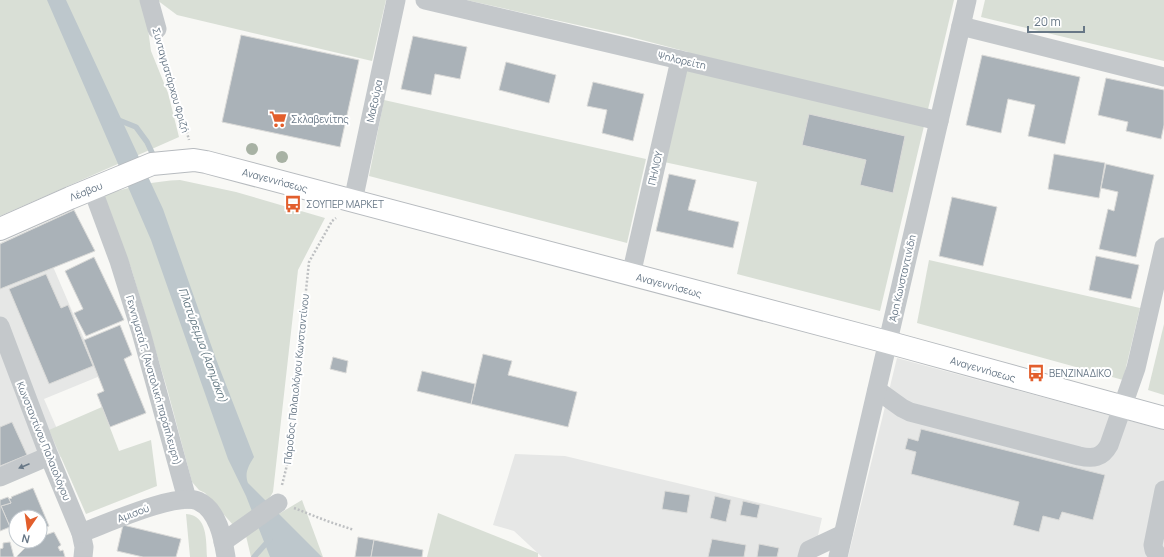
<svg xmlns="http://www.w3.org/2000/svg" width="1164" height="557" font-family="Manrope,sans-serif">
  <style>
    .built { fill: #e6e7e6 }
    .green { fill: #d9dfd6 }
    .water { fill: #bdc7cc }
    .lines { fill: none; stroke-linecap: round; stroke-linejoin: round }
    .stream { stroke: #bdc7cc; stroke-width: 5.5 }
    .building { fill: #aab2b8; stroke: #dadad8 }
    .major-casing { stroke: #b7bbbf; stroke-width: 24 }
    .path { stroke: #bec0c2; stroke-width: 2.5; stroke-dasharray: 2 2; stroke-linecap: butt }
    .minor { stroke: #c4c8cb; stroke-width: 19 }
    .major { stroke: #fff; stroke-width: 22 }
    .tree { fill: #a8b2a4 }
    .oneway { fill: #677786 }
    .labels { text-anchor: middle; stroke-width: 4; stroke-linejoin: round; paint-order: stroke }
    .street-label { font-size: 10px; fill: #677786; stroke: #fff }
    .poi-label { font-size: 10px; fill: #677786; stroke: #fff; text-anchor: start }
    .water-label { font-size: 11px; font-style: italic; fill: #637882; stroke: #fff }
  </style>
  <rect width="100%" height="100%" fill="#f8f8f5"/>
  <g class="built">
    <polygon points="36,227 100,376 44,399 68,454 0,483 0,243"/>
    <polygon points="897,358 1164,430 1164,557 848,557"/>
    <polygon points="515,454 565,456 822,518 813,557 542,557 514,531 493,525"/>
  </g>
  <g class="green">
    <polygon points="0,0 143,0 148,29 151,51 168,93 179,137 0,216"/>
    <polygon points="157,0 386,0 372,61 177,15"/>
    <polygon points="466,0 954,0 880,311 737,274 757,182 664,162 688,52 627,36"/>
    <polygon points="985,0 1164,0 1164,61 981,17"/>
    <polygon points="384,100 646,159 627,243 369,176"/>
    <path d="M180,180L236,192L325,218L298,270L273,492L269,499L233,525L205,493L199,490L192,482L168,392L132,271L104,195C129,187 154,181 180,180Z"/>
    <polygon points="929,260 1140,308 1123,380 917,323"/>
    <polygon points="1164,324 1164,395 1148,390"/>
    <polygon points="102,407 119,451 151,440 157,486 86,514 49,430"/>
    <polygon points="302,500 323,557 251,557 246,536 272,518"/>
    <polygon points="438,513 538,553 538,557 427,557"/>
    <path d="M186,514C208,515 206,541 207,557H190Z"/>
  </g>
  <path class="water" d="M47,0H66L163,209L216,359L254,457C249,465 244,473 248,483L322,557H270L246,496L228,459L151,240Z"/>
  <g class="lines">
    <g class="stream">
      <polyline points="116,119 136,127 147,142 155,159"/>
      <polyline points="254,557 270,539"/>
    </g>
  </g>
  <g class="building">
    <polygon points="241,35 359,60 340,147 222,122"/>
    <polygon points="413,36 467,47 460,79 435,74 431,95 401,89"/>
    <polygon points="982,55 1080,77 1065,144 1028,136 1035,105 1008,99 1001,133 966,125"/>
    <polygon points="506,62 556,75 549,103 499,90"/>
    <polygon points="1106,78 1164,90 1164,125 1161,139 1126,131 1128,122 1098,115"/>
    <polygon points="593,82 644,94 633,141 602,133 607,110 587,106"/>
    <polygon points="809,114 905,136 893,193 860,185 866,160 802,145"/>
    <polygon points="1054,154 1105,163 1099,198 1048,189"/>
    <polygon points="1106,164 1154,175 1136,257 1099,249 1108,209 1114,211 1118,192 1101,188"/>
    <polygon points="669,174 696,180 688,210 739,222 733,248 656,231"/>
    <polygon points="952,197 997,207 983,266 939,256"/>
    <polygon points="74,210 95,251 0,289 0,244"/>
    <polygon points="1096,256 1139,265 1131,299 1089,290"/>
    <polygon points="94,257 124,320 86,336 74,313 83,309 65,271"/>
    <polygon points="46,274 61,308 68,305 93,366 49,384 9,289"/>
    <polygon points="120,325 132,355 124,359 146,413 110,427 97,394 104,391 84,340"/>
    <polygon points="483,354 512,361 508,375 577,392 568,427 471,404"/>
    <polygon points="333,357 348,361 346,373 330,369"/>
    <polygon points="422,371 475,384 471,404 417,391"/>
    <polygon points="12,422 27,455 0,466 0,427"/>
    <polygon points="921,429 1105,475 1093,520 1062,512 1059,520 1043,516 1039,532 1013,525 1019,502 911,474 916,452 905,449 908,438 918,441"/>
    <polygon points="33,488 49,526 40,529 40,517 16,517 16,525 10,527 1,506 11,503 9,499 12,498 11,497"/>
    <polygon points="665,491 690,495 687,513 662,509"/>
    <polygon points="715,496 731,500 726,522 710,518"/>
    <polygon points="8,497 11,503 1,506 10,527 0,531 0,500"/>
    <polygon points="743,501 760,505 757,518 740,515"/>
    <polygon points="123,525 181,539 176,557 143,557 117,551"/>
    <polygon points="54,532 61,545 58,547 60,551 63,550 65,557 17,557 17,556 25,548 24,543 29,541 40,541 40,537"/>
    <polygon points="358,537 374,540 371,557 355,557"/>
    <polygon points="712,539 746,545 744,557 708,557"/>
    <polygon points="374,540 423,550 422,557 371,557"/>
    <polygon points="10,542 14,557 0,557 0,549 3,548 3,543"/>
    <polygon points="759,544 779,548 777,557 757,557"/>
  </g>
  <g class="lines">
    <g class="major-casing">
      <polyline id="major" points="0,229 70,198 152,164 194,160 206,162 887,342 1164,418"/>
    </g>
    <g class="path">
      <polyline points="162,47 177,96 189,140"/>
      <polyline points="282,485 288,461 309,262 332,221 336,218"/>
      <polyline points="294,508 327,521 354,530"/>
    </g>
    <g class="minor">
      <polyline points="149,0 157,29"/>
      <polyline points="425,0 939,121"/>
      <polyline points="961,26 1164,77"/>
      <polyline points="92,188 119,261 141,332 187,499"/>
      <polyline points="353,201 396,0"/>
      <polyline points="631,275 680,60"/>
      <polyline points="0,326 49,456 81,533 84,547 83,557"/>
      <path d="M877,390L902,408L910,412L1079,456C1093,459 1102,458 1109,445L1136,368L1164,247"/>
      <polyline points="0,477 49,456"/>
      <path d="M81,533C106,524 176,492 198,501C218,510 223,538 226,557"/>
      <polyline points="223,542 278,503"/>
      <polyline points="807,557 809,550 843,534"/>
      <polyline points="838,557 967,0"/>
      <polyline points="1159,557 1154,550 1153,545 1164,490"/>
    </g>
    <use href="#major" class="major"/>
  </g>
  <g class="tree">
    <circle cx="252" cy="149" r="6"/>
    <circle cx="282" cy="157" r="6"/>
  </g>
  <defs><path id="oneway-solid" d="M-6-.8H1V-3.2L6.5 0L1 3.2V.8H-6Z"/></defs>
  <use class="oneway" href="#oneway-solid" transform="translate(24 466) rotate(157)"/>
  <defs>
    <g id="supermarket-bare" transform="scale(1.38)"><path d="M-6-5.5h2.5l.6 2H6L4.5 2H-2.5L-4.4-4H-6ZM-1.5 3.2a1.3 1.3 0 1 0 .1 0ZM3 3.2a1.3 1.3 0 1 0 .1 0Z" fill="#e25e2c" stroke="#fff" stroke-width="2.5" paint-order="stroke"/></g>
    <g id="bus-bare" transform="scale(1.38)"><path d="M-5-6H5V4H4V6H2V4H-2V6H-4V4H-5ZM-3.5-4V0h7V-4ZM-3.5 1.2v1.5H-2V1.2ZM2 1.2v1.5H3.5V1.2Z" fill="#e25e2c" stroke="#fff" stroke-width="2.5" paint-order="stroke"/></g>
  </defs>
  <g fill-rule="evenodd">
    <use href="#supermarket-bare" x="278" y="119"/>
    <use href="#bus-bare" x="293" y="204"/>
    <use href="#bus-bare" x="1036" y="373"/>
  </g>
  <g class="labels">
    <g class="street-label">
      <text transform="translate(682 60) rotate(13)" y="4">Ψηλορείτη</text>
      <text transform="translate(171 80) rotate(74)" y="4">Συνταγματάρχου Φριζή</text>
      <text transform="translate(374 101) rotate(-78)" y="4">Μαξούρα</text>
      <text transform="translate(655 168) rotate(-77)" y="4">ΠΗΛΙΟΥ</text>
      <text transform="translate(275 180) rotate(15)" y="4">Αναγεννήσεως</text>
      <text transform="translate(86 191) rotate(-22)" y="4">Λέσβου</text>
      <text transform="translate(902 278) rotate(-77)" y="4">Άρη Κωνσταντινίδη</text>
      <text transform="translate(669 285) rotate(15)" y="4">Αναγεννήσεως</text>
      <text transform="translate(983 369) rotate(16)" y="4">Αναγεννήσεως</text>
      <text transform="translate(296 379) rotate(-84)" y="4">Πάροδος Παλαιολόγου Κωνσταντίνου</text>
      <text transform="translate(154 380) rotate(74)" y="4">Γεννηματά Γ. (Ανατολική παράπλευρη)</text>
      <text transform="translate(44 441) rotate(68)" y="4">Κωνσταντίνου Παλαιολόγου</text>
      <text transform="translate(133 513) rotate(-20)" y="4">Αμισού</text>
    </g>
    <g class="poi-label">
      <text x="291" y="123">Σκλαβενίτης</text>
      <text x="306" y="208">ΣΟΥΠΕΡ ΜΑΡΚΕΤ</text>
      <text x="1049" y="377">ΒΕΝΖΙΝΑΔΙΚΟ</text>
    </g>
    <g class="water-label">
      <text transform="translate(203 345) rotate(70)" y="4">Πλατύρεμμα (Ασημάκη)</text>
    </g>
  </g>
  <g transform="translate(28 529) rotate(193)"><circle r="19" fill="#ffffff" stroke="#c2c9cf"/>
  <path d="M0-3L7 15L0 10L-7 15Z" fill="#e25e2c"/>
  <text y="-6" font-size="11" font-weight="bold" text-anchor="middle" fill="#677786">N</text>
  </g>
  <path d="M1028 26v6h56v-6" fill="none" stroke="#677786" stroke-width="2"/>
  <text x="1034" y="26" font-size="12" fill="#677786" stroke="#ffffff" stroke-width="3" paint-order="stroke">20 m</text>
</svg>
